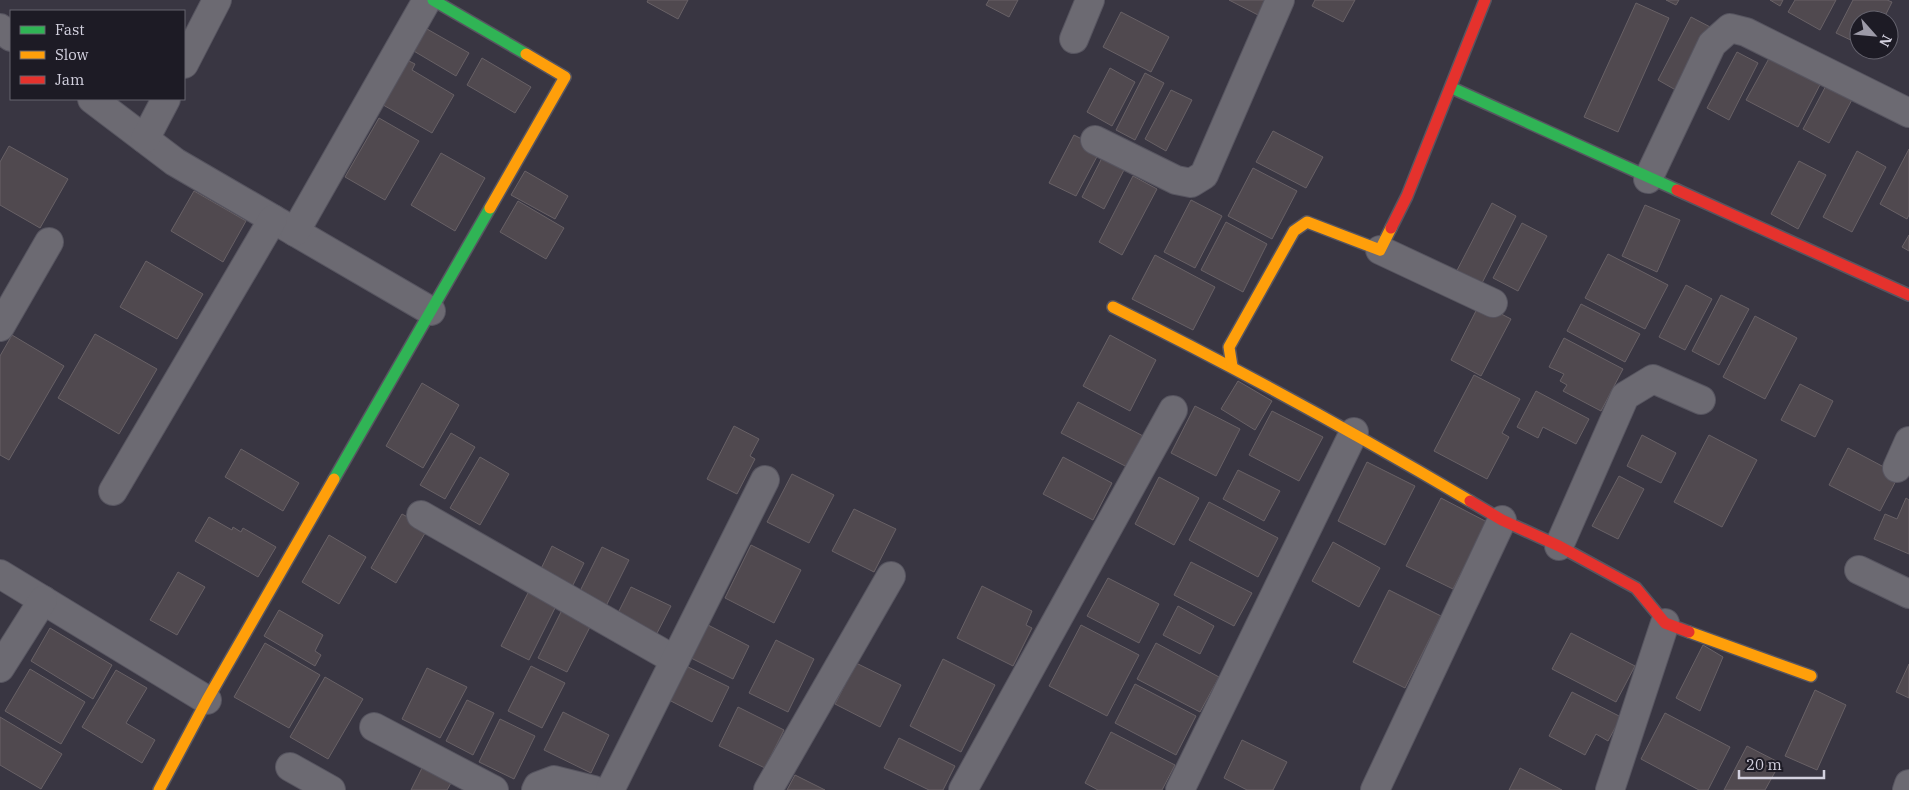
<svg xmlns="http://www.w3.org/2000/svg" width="1909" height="790" font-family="'IBM Plex Serif',serif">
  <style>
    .building { fill: #50494f; stroke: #686166 }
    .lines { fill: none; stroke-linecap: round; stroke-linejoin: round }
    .street-casing { stroke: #575560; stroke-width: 30 }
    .fast-casing { stroke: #575560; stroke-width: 14 }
    .slow-casing { stroke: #575560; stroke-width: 14 }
    .jam-casing { stroke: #575560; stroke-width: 14 }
    .street { stroke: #6c6a72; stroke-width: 28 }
    .fast { stroke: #30b455; stroke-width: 11 }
    .slow { stroke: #ff9f0a; stroke-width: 11 }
    .jam { stroke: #e5322d; stroke-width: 11 }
  </style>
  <rect width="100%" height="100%" fill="#393642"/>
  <g class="building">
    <polygon points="648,0 688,0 678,19 647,2"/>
    <polygon points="989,0 1018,0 1009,17 986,5"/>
    <polygon points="1229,0 1269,0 1260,16"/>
    <polygon points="1315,0 1355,0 1343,22 1312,6"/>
    <polygon points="1666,0 1679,0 1676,5"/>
    <polygon points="1770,0 1783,0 1780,6"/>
    <polygon points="1795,0 1836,0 1820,30 1788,12"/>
    <polygon points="1853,0 1887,0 1892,2 1883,20 1859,20 1859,44 1836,33"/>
    <polygon points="1636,3 1669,18 1618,132 1584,117"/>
    <polygon points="1121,12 1169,37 1151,72 1103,47"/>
    <polygon points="1691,17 1714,29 1681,93 1658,80"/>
    <polygon points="420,25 469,53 456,76 407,47"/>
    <polygon points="1737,52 1758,63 1729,120 1707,108"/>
    <polygon points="1772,53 1823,79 1798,127 1746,100"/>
    <polygon points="403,58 415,64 412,70 454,95 432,133 378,102"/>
    <polygon points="482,58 531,87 515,113 467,85"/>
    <polygon points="1110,68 1135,82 1112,126 1087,112"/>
    <polygon points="1145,73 1164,83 1135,140 1116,130"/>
    <polygon points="1829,80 1855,94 1829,143 1803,129"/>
    <polygon points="1171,90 1192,100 1166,151 1145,139"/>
    <polygon points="379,118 419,141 385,200 345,177"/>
    <polygon points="1273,131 1323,157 1306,188 1256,162"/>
    <polygon points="1074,135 1101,149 1076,196 1049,183"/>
    <polygon points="9,146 68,179 40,228 0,205 0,162"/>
    <polygon points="1909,149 1909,215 1907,219 1880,204"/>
    <polygon points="1857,151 1886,167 1852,232 1823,217"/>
    <polygon points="1105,152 1127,164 1104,209 1082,197"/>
    <polygon points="441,153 485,178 455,231 411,205"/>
    <polygon points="1799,161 1826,175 1798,229 1771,214"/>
    <polygon points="1253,168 1297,191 1272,239 1228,216"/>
    <polygon points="525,171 568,196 555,219 511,195"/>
    <polygon points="1133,176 1157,189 1122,255 1099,242"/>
    <polygon points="194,191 246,221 223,262 171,231"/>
    <polygon points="1191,200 1222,216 1195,268 1164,252"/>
    <polygon points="518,201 564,228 546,259 500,232"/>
    <polygon points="1492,203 1516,216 1478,291 1453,278"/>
    <polygon points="1645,205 1680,220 1657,272 1622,256"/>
    <polygon points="1226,222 1267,244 1243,292 1201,270"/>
    <polygon points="1522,223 1547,236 1518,291 1493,278"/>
    <polygon points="1909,235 1909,251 1902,247"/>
    <polygon points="1608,254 1668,285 1645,329 1585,298"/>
    <polygon points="1155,255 1215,287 1193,330 1132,299"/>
    <polygon points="146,261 203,294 177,339 120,307"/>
    <polygon points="1686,285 1712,299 1685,350 1659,337"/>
    <polygon points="1721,295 1749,309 1719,365 1692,351"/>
    <polygon points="1480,303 1511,319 1481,376 1451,360"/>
    <polygon points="1581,304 1640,334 1625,362 1567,331"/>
    <polygon points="1755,316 1797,338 1765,399 1723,377"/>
    <polygon points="95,334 157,369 119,434 58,398"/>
    <polygon points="12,335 64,366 9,460 0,455 0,356"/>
    <polygon points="1110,335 1156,360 1130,411 1083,386"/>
    <polygon points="1564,338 1623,369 1601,411 1563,391 1567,385 1560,381 1564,374 1549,367"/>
    <polygon points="1474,375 1520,399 1502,433 1509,437 1487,479 1434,451"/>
    <polygon points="1238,381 1272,401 1255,430 1221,409"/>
    <polygon points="422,383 459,405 423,468 386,446"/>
    <polygon points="1800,384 1833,401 1815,437 1781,420"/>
    <polygon points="1536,391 1589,419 1576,444 1543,427 1538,438 1517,427"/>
    <polygon points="1078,402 1145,437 1129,468 1061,433"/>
    <polygon points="1195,406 1240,429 1216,476 1171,453"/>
    <polygon points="1272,411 1323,437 1299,481 1249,455"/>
    <polygon points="734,426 759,439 750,456 755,459 737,494 707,479"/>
    <polygon points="451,433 475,447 445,499 420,485"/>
    <polygon points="1642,435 1676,453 1661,483 1627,466"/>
    <polygon points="1709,435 1757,460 1722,527 1674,502"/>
    <polygon points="1848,448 1899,475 1880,511 1829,485"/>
    <polygon points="241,449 299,483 283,511 225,477"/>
    <polygon points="480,457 509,474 480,525 450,508"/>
    <polygon points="1063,457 1112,483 1093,520 1043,494"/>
    <polygon points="1367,462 1415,486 1385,545 1338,521"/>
    <polygon points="1238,470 1280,491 1264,521 1223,499"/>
    <polygon points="792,474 834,495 809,543 767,522"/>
    <polygon points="1619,476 1644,489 1618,539 1592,526"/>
    <polygon points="1159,477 1199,498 1174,545 1135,524"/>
    <polygon points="1441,498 1487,522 1453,589 1406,566"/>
    <polygon points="1906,498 1909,500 1909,554 1874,539 1885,514 1897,519"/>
    <polygon points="1209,502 1278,538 1258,577 1189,540"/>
    <polygon points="854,509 896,529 874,572 832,551"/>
    <polygon points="402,514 428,528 396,583 371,568"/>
    <polygon points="209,517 232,530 233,527 241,532 243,528 276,547 258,577 195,541"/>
    <polygon points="329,535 366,557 339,604 302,582"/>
    <polygon points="1333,542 1380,568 1359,607 1312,581"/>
    <polygon points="751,545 801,570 774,623 725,598"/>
    <polygon points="552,546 584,563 571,589 539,573"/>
    <polygon points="602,547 629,560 606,606 579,593"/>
    <polygon points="1191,562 1252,593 1234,626 1174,595"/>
    <polygon points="178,572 205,587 177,635 150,620"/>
    <polygon points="1108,578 1159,604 1139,643 1087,616"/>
    <polygon points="982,586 1032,611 1026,625 1032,628 1013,666 957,638"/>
    <polygon points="631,587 671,606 654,639 615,619"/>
    <polygon points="1389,590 1441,616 1405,688 1353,662"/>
    <polygon points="529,591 557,604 529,660 501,646"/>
    <polygon points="564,606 593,621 567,672 538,658"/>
    <polygon points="1178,606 1214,626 1200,654 1163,635"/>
    <polygon points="279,610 323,635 315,651 321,655 315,666 264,636"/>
    <polygon points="708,625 749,646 733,679 691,658"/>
    <polygon points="1081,625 1139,655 1107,716 1049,686"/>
    <polygon points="50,628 112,665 93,699 31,661"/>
    <polygon points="1571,633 1635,666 1616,702 1552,669"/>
    <polygon points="776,640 814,659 788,712 749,693"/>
    <polygon points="265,643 320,675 289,728 234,697"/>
    <polygon points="1156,643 1219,677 1200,712 1137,679"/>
    <polygon points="1703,645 1723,657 1700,711 1676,698"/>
    <polygon points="943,659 995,685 961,752 910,726"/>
    <polygon points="856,663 901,685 880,727 835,704"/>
    <polygon points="682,664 729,687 712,722 665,698"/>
    <polygon points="1909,664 1909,698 1896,692"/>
    <polygon points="531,666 565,683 542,728 508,711"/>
    <polygon points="427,668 467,687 440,738 402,719"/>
    <polygon points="30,669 85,702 61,744 5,711"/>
    <polygon points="116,670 147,688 126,723 155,740 142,763 82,727"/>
    <polygon points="325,677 363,699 328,759 290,737"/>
    <polygon points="1135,684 1196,716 1176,755 1115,723"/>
    <polygon points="1815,690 1846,705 1817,770 1785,756"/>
    <polygon points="1572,692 1621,717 1608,741 1596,734 1585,755 1549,736"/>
    <polygon points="467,700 494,713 473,755 446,741"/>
    <polygon points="738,707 784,730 765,768 719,746"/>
    <polygon points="563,712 609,735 591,773 544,750"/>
    <polygon points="1665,713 1730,747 1708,790 1699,790 1641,759"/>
    <polygon points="0,717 62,754 41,789 0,765"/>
    <polygon points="500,719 535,736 514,779 479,762"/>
    <polygon points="1111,732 1175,765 1162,790 1098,790 1085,783"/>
    <polygon points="899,738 955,766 943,790 929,790 884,768"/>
    <polygon points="1242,740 1287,762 1273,790 1247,790 1224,778"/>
    <polygon points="1747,746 1780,763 1765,790 1724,790"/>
    <polygon points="422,768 451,783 447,790 411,790"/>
    <polygon points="1520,768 1562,790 1509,790"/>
    <polygon points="795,775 825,790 787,790"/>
  </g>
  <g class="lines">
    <g class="street-casing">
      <g id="street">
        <polyline points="0,28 11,37"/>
        <polyline points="1074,39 1090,0"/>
        <polyline points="184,64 217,0"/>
        <polyline points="92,99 175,162 431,311"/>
        <polyline points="145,139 166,99"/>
        <polyline points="1095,140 1176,180 1191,183 1204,175 1280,0"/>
        <polyline points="1648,179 1712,44 1730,28 1746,32 1909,113"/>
        <polyline points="295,232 427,0"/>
        <polyline points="1380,250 1493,303"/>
        <polyline points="0,327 49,242"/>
        <polyline points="1897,468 1909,441"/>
        <polyline points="113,491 273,219"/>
        <polyline points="421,515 675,660"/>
        <polyline points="1559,546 1625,396 1653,379 1701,400"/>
        <polyline points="1859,570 1909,594"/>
        <polyline points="0,574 207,700"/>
        <polyline points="0,668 43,600"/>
        <polyline points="374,727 494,790"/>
        <polyline points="290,767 331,790"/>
        <polyline points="536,790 538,786 554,780 594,790"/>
        <polyline points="610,790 765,480"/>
        <polyline points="768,790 891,576"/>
        <polyline points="963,790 1173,410"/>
        <polyline points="1180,790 1354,432"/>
        <polyline points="1375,790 1502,520"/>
        <polyline points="1610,790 1665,623"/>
        <polyline points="1907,790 1909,784"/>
      </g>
    </g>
    <g class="fast-casing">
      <g id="fast">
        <polyline points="433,0 526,54"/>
        <polyline points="1452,88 1677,190"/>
        <polyline points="334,479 490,208"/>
      </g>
    </g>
    <g class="slow-casing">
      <g id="slow">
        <polyline points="490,208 565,77 526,54"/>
        <path d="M1113,307C1235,367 1353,432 1470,501"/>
        <polyline points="1232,366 1229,347 1294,231 1307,222 1380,250 1391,228"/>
        <polyline points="1689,632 1811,676"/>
        <polyline points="159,790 207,700 334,479"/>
      </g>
    </g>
    <g class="jam-casing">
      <g id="jam">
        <polyline points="1677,190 1909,295"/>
        <polyline points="1391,228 1407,196 1485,0"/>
        <polyline points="1470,501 1502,520 1559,546 1636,588 1665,623 1689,632"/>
      </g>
    </g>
    <use href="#street" class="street"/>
    <use href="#fast" class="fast"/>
    <use href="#slow" class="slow"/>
    <use href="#jam" class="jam"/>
  </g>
  <rect x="10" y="10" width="175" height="90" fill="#1d1b25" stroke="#66646f"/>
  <rect x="20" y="26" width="25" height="8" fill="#30b455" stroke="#66646f"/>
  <text x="55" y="35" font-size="15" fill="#d3d1df">Fast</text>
  <rect x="20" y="51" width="25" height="8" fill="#ff9f0a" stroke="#66646f"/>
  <text x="55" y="60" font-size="15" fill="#d3d1df">Slow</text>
  <rect x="20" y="76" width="25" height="8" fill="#e5322d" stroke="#66646f"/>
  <text x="55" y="85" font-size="15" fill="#d3d1df">Jam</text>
  <g transform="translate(1874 35) rotate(117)"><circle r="24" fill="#1d1b25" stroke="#66646f"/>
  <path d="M0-4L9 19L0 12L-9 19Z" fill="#9d9ba8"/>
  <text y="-8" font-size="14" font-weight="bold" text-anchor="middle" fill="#d3d1df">N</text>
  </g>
  <path d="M1739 770v8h85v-8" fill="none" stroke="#d3d1df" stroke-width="2.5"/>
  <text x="1746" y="770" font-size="15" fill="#d3d1df" stroke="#1d1b25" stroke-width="4" paint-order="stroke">20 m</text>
</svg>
